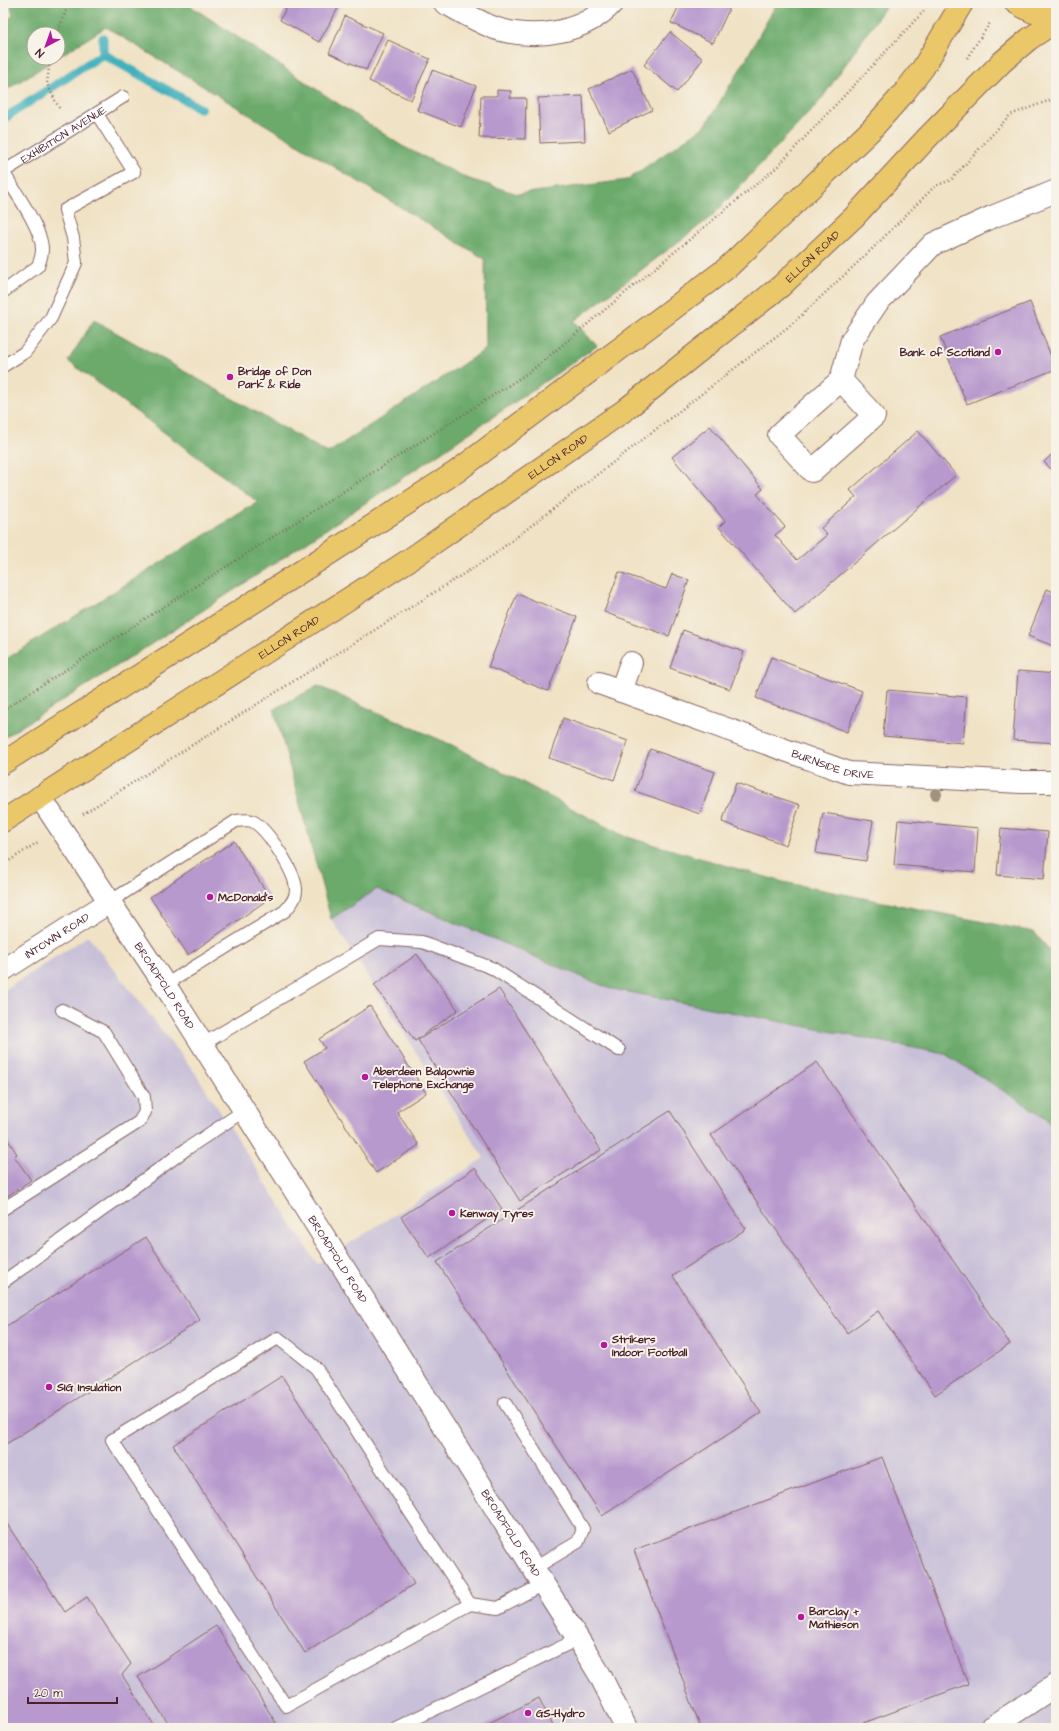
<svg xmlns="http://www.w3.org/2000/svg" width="1059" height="1731" font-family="'Architects Daughter',sans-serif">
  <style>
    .industrial { fill: #c8bfd8 }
    .forest { fill: #6caa6c; stroke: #5b644c }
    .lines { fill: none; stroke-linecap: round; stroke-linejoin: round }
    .stream { stroke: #40b0bb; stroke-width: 9 }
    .building { fill: #b799ce }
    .service-casing { stroke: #846361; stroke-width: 14 }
    .minor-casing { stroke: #846361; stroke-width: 24 }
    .tertiary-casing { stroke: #846361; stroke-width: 24 }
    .primary-casing { stroke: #846361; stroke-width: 24 }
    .path { stroke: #846361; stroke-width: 2.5; stroke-dasharray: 1 3; stroke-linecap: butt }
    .service { stroke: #fff; stroke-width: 12 }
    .minor { stroke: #fff; stroke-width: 22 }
    .tertiary { stroke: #fff; stroke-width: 22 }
    .primary { stroke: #eac769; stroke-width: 22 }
    .tree { fill: #9f927e }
    .poi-dot { fill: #b5179e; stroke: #f7f3e8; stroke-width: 1.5 }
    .labels { text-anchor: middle; stroke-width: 4; stroke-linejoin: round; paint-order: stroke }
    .street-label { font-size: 11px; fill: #4a1f2b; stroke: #f7f3e8 }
    .poi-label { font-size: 11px; font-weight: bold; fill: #4a1f2b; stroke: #f7f3e8; text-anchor: start }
  </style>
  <rect width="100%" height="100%" fill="#f7f3e8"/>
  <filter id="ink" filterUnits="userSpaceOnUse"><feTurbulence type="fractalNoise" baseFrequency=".025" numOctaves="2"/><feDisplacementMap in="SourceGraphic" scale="8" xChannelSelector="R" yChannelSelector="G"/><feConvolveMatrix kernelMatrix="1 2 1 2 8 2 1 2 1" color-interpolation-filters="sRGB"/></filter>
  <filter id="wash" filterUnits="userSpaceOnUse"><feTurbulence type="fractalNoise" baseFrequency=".012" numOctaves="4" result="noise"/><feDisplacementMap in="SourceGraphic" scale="16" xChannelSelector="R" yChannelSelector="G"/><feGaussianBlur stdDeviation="0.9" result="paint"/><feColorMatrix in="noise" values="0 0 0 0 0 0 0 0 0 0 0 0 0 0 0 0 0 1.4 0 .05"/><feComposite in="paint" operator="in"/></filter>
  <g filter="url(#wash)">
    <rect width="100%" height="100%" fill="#f0e2c5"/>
    <polygon class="industrial" points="377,889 608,988 945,1054 1045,1117 1056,1132 1056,1728 3,1728 3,991 88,936 196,1074 317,1264 484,1158 331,919"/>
    <g class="forest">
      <path d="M10,3H186L402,146L469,179L518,194L627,180L705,126L745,61L777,3H888L820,101L711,217L574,321L597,346C401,480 204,613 3,738V661L258,502L68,361L94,320L328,453L486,349L485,259L106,27L58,57V34H34V58H57L3,92V22L13,16Z"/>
      <polygon points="318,686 452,745 624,836 783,882 1034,932 1056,958 1056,1132 1045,1117 945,1054 608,988 377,889 331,919 274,709"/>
    </g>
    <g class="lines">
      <g class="stream">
        <polyline points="103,54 201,109"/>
        <polyline points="3,119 103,54 103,38"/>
      </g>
    </g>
    <g id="blocks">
      <g class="building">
        <polygon points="289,3 341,3 319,42 280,20"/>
        <polygon points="680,3 732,3 713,43 671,23"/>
        <polygon points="345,16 383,33 366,70 329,53"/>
        <polygon points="670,32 703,59 677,92 644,65"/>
        <polygon points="388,40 430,59 411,100 369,81"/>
        <polygon points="632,69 652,110 609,131 589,89"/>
        <polygon points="432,70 476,86 461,127 417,110"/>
        <polygon points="497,90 511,91 510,98 526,98 525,139 479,138 481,96 497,96"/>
        <polygon points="583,96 585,141 540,143 538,98"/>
        <polygon points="1030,302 1056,369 967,404 940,337"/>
        <polygon points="710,426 763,489 757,494 785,527 775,535 797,560 827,535 821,528 856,497 850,490 918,431 956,475 795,614 719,527 725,521 672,457"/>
        <polygon points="1054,452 1056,454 1056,474 1044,462"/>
        <polygon points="619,572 666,589 672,574 689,580 669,636 604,612"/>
        <polygon points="1047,589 1056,593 1056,647 1028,636"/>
        <polygon points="517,594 577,617 548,691 488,667"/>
        <polygon points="683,630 744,652 730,689 670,668"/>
        <polygon points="771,657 862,691 847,732 756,698"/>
        <polygon points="1018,671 1056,674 1056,743 1013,740"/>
        <polygon points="887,690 967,697 963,743 883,736"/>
        <polygon points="563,718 628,741 614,780 549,758"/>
        <polygon points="650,749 715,772 700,814 635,791"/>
        <polygon points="736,783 800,805 786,845 722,822"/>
        <polygon points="823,813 873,821 866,861 816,853"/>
        <polygon points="898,820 978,828 975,872 894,865"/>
        <polygon points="1001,828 1048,832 1044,879 997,875"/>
        <polygon points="234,841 270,898 188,955 150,897"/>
        <polygon points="417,954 458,1010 415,1041 374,985"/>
        <polygon points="499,989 601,1150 520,1201 418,1040"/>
        <polygon points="370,1006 426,1093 397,1112 419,1145 376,1173 304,1061 325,1048 319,1039"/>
        <polygon points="817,1062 1010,1344 935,1395 878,1311 847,1333 711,1135"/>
        <polygon points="670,1111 746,1229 673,1276 761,1413 602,1516 437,1262"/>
        <polygon points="3,1132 17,1154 14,1156 31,1180 3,1199"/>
        <polygon points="475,1168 502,1209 429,1258 401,1217"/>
        <polygon points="146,1237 200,1320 3,1446 3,1328"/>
        <polygon points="282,1376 414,1584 305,1653 173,1445"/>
        <polygon points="882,1457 968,1684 850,1728 701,1728 634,1550"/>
        <polygon points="5,1521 65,1612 87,1597 131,1664 122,1675 156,1728 7,1728 3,1722 3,1522"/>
        <polygon points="216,1626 279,1728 171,1728 138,1677"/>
        <polygon points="539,1698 554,1728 479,1728"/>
      </g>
    </g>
  </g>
  <g filter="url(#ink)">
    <use href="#blocks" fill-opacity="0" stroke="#846361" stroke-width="1"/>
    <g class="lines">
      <g class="service-casing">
        <g id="service">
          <path id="s1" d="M3,172L123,97"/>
          <path d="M3,292L38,266C40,261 42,255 42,250C43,230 14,190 3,172"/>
          <polyline points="3,366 25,352 51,318 76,263 73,238 65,210 134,172 97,114"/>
          <path d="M111,901L236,821C241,821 247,819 252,821C267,828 296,873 296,890C296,899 290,905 285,911L165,985"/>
          <polyline points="203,1044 379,939 422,942 492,968 619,1050"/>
          <polyline points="3,1209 139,1122 145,1112 144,1097 104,1032 62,1010"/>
          <polyline points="3,1282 188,1148 245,1110"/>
          <polyline points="505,1403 583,1529 578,1542 533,1569"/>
          <polyline points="470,1604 316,1368 278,1338 112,1440 286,1706 470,1604 498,1608 543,1584"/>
          <polyline points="396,1728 578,1639"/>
        </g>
      </g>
      <g class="minor-casing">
        <g id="minor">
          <path d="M445,3C461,11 484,26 501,30C538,40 585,32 612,3"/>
          <polyline points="841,380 874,416 812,471 779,435 841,380 852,340 877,303 933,244 992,217 1056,191"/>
          <path id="s2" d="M599,683L849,773L1021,782H1056"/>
          <polyline points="621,691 631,663"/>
          <path id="s3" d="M3,970L111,901"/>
          <polyline points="991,1728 1056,1685"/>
        </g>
      </g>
      <g class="tertiary-casing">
        <g id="tertiary">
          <path id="s4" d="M40,797L165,985L578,1639L600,1675L626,1728"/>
        </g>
      </g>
      <g class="primary-casing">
        <g id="primary">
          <polyline points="1016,3 1033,12 1056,16"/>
          <polyline points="3,763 456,472 727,268 871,130 903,94 923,68 962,3"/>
          <path id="s5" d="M3,821L409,560L625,410L781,286L854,217L927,138L1002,62L1029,39L1056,21"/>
        </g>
      </g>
      <g class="path">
        <polyline points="57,34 69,3"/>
        <polyline points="50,58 47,84 60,110"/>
        <polyline points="967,58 990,23"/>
        <polyline points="3,710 531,371 777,167 924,11"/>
        <polyline points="83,814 492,556 792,324 870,251 935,186 951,180 1010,115 1056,98"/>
        <polyline points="3,865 38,842"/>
      </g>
      <use href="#service" class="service"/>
      <use href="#minor" class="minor"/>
      <use href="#tertiary" class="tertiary"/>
      <use href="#primary" class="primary"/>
    </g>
    <circle class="tree" cx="936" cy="794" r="6"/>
  </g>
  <g class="poi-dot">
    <circle cx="998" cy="352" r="4"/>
    <circle cx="230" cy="377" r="4"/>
    <circle cx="210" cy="897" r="4"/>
    <circle cx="365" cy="1077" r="4"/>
    <circle cx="452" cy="1213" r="4"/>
    <circle cx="604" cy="1345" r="4"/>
    <circle cx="49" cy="1387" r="4"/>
    <circle cx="801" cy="1617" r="4"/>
    <circle cx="528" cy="1713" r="4"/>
  </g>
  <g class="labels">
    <g class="street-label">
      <text dy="4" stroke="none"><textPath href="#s1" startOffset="71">EXHIBITION AVENUE</textPath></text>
      <text dy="4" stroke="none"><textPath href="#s5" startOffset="988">ELLON ROAD</textPath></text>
      <text dy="4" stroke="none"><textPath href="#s5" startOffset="664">ELLON ROAD</textPath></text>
      <text dy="4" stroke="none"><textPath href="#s5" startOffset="340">ELLON ROAD</textPath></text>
      <text dy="4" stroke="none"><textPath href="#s2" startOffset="248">BURNSIDE DRIVE</textPath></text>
      <text dy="4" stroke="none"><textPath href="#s3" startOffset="64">INTOWN ROAD</textPath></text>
      <text dy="4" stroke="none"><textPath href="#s4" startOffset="226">BROADFOLD ROAD</textPath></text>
      <text dy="4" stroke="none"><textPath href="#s4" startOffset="550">BROADFOLD ROAD</textPath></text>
      <text dy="4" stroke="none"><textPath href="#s4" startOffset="874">BROADFOLD ROAD</textPath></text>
    </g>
    <g class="poi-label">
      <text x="990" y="356" text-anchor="end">Bank of Scotland</text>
      <text x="238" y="375">Bridge of Don<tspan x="238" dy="13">Park &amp; Ride</tspan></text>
      <text x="218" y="901">McDonald's</text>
      <text x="373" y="1075">Aberdeen Balgownie<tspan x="373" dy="13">Telephone Exchange</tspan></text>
      <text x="460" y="1217">Kenway Tyres</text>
      <text x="612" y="1343">Strikers<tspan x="612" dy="13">Indoor Football</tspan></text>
      <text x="57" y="1391">SIG Insulation</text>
      <text x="809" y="1615">Barclay +<tspan x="809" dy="13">Mathieson</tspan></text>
      <text x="536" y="1717">GS-Hydro</text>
    </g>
  </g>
  <rect width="1059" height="1731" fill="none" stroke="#f7f3e8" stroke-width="16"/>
  <g transform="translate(46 46) rotate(221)"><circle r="19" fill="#f7f3e8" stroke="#b29e9c"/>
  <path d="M0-3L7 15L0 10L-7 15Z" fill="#b5179e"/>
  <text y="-6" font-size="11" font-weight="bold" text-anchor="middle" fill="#4a1f2b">N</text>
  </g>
  <path d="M28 1697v6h89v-6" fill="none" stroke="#4a1f2b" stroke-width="2"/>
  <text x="34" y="1697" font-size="12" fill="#4a1f2b" stroke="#f7f3e8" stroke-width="3" paint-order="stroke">20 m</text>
</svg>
